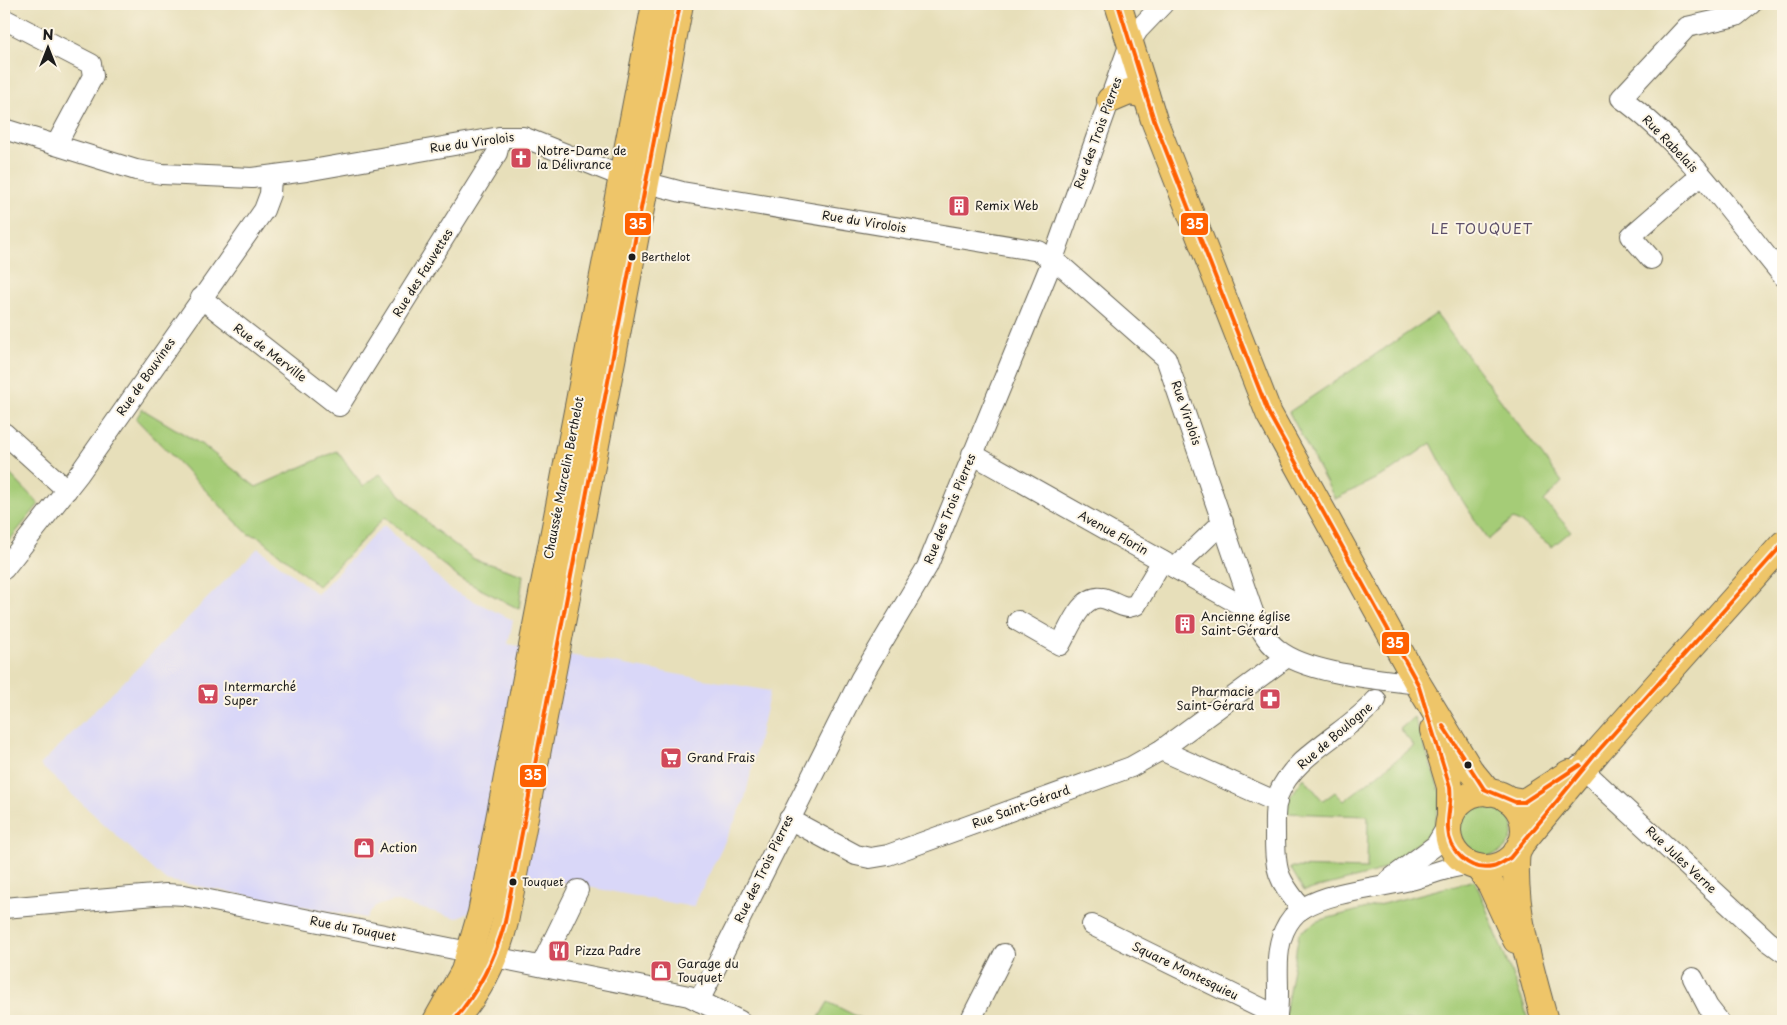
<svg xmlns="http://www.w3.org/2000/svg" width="1787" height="1025" font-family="'Playpen Sans',sans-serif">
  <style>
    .built { fill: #d9d7f8 }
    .green { fill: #a5cc77; stroke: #60744a }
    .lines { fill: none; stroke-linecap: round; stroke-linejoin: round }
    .minor-casing { stroke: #636053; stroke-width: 22 }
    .major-casing { stroke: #636053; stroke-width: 28 }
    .minor { stroke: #fff; stroke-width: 20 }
    .major { stroke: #eec569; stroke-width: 26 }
    .bus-1-casing { stroke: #fcf5e5; stroke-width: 8 }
    .bus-1 { stroke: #ff6000; stroke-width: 4 }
    .bus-dot { fill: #1c1c1c; stroke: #fcf5e5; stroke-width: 2 }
    .labels { text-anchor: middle; stroke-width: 4; stroke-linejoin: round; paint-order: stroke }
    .bus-label { font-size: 11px; fill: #1c1c1c; stroke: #fcf5e5; text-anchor: start }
    .street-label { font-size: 12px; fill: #1c1c1c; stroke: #fcf5e5 }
    .poi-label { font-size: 12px; fill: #1c1c1c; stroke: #fcf5e5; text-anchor: start }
    .neighbourhood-label { font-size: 14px; letter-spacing: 1px; fill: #5b4e68; stroke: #fcf5e5 }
    .line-badge { stroke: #fcf5e5; stroke-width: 2 }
    .badge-label { font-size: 14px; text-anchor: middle; font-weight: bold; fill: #fff }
  </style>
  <rect width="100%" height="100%" fill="#fcf5e5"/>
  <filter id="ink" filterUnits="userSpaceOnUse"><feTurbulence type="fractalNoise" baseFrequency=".02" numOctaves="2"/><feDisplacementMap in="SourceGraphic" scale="10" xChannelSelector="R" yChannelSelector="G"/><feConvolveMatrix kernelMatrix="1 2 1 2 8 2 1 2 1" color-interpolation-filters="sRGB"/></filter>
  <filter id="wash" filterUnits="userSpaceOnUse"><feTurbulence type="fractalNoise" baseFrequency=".0096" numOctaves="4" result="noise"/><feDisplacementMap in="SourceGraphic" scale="20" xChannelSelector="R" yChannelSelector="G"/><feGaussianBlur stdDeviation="1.12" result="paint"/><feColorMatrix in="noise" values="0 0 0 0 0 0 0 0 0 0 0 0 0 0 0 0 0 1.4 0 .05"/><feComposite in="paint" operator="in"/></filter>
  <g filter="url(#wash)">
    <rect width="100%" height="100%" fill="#e7dfba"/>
    <polygon class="built" points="384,525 451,590 513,620 508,644 770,691 744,802 693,907 536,877 457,918 394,901 375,906 366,918 165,880 40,765 258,548 317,594"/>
    <g class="green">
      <polygon points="1436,314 1562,482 1544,501 1571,531 1552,547 1522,523 1513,519 1488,540 1455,489 1431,443 1391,471 1335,499 1289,412"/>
      <polygon points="142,409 204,446 256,487 337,451 363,486 380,474 434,529 474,559 523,575 519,609 459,578 385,517 318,586 259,537 248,534 136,419"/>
      <polygon points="4,468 39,504 4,547"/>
      <polygon points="1414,717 1441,795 1433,831 1386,867 1374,873 1304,891 1290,867 1367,869 1368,816 1286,813 1287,801 1304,778 1323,801 1335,792 1344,801 1414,746 1400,729"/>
      <circle cx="1486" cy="829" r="27"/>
      <polygon points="1475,880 1524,1005 1528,1021 1284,1021 1299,933 1317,921"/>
      <polygon points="828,1002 866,1021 817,1021"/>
    </g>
  </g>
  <g filter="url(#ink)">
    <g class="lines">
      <g class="minor-casing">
        <g id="minor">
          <path d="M1751,4L1736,16L1687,27L1621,98C1685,144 1733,216 1783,276"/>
          <polyline points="4,19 91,64 93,76 56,145"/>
          <path d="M4,129L136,170L162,174L252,178L306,171L500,137H523L621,176L682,192L1039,251L1065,269L1166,358L1253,612C1259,626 1265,640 1278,650C1308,674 1379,679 1418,684"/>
          <polyline points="1651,259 1631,236 1700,176"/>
          <polyline points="201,298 339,406 497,153 500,137"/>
          <polyline points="4,433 67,490"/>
          <polyline points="972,454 1253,612"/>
          <polyline points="1175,568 1223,522"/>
          <polyline points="4,569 79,474 264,210 270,194 271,177"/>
          <path d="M1018,621L1060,645C1069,630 1081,594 1102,598C1111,599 1118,606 1128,607L1136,605L1162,561"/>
          <polyline points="1161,750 1277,802"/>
          <polyline points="1579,766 1768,941 1783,952"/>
          <polyline points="789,819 856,855 870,858 888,855 1131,767 1161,750 1287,657"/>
          <polyline points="1389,880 1436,845 1448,825"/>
          <polyline points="4,908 166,894 184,895 689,996 740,1021"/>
          <path d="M1302,909C1277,878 1275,872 1275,833C1275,820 1274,807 1278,795C1294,754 1349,732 1376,700"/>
          <polyline points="1092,925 1277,1016"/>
          <polyline points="541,966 578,890"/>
          <polyline points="1693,978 1708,1007 1719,1021"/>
          <polyline points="699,1001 861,678 927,567 1053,259 1130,43 1138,30 1163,4"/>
          <polyline points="970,1021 1004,954"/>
          <path d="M1276,1021C1282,992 1272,959 1284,931C1288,922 1295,913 1303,908C1332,891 1377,888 1410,880C1431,875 1450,865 1472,865"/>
        </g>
      </g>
      <g class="major-casing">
        <g id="major">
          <polyline points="1118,4 1154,120 1269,414 1418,684 1470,770 1489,793"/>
          <polyline points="1110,100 1129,92 1146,95"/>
          <polyline points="1433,730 1450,787 1450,818"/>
          <circle cx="1486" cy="830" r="38"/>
          <polyline points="1507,799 1524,802 1569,773"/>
          <polyline points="1520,845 1599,750 1783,544"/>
          <path d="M1517,851C1511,903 1531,971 1545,1021"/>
          <polyline points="1478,867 1491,885 1516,940"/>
          <polyline points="436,1021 464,971 481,913 655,4"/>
          <path d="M453,1021C479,993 496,959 505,922L680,4"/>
        </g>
      </g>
      <use href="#minor" class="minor"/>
      <use href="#major" class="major"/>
      <g class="bus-1-casing">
        <g id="bus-1">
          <path d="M1118,4L1154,120L1269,414L1418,684L1450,787C1452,803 1447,815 1448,829C1449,851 1469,872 1493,867C1498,866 1505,861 1510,858L1599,750L1783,544"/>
          <polyline points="1443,726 1484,789 1515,802 1524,802 1580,765"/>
          <path d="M453,1021C478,992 495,959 505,922L680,4"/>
        </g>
      </g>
      <use href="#bus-1" class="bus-1"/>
    </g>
  </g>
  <defs>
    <g id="church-square" transform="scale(1.125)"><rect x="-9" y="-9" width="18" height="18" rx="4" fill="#d1495b" stroke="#fcf5e5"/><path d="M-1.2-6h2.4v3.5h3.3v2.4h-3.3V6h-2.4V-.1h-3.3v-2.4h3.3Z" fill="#fff"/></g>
    <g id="building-square" transform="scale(1.125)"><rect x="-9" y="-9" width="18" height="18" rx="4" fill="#d1495b" stroke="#fcf5e5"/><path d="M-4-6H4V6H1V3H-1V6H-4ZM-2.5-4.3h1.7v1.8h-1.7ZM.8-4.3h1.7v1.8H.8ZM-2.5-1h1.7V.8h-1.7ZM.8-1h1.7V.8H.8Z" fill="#fff"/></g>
    <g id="supermarket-square" transform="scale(1.125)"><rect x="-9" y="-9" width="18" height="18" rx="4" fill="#d1495b" stroke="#fcf5e5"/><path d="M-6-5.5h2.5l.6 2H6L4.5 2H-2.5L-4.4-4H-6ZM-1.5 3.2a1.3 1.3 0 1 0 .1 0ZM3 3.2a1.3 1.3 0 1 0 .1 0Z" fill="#fff"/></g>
    <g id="pharmacy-square" transform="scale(1.125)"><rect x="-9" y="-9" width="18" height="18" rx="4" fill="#d1495b" stroke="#fcf5e5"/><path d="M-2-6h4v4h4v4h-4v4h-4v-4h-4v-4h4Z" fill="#fff"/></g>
    <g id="shop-square" transform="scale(1.125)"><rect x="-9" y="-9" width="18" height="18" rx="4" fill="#d1495b" stroke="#fcf5e5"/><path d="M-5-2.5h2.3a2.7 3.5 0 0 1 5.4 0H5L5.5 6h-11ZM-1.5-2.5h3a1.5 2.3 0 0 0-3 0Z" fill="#fff"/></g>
    <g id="restaurant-square" transform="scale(1.125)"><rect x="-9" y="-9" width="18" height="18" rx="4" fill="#d1495b" stroke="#fcf5e5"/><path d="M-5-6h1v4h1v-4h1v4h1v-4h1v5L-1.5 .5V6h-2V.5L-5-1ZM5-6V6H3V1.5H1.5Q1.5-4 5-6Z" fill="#fff"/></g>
  </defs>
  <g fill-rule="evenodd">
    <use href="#church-square" x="521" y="158"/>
    <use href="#building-square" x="959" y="206"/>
    <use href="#building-square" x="1185" y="624"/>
    <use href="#supermarket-square" x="208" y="694"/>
    <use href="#pharmacy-square" x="1270" y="699"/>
    <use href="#supermarket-square" x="671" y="758"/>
    <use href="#shop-square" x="364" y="848"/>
    <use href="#restaurant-square" x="559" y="951"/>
    <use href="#shop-square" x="661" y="971"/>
  </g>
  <g class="bus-dot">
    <circle cx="632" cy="257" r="4.5"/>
    <circle cx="1468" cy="765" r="4.5"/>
    <circle cx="513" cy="882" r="4.5"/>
  </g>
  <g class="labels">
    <g class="bus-label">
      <text x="641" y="261">Berthelot</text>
      <text x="522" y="886">Touquet</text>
    </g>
    <g class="street-label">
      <text transform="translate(1098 133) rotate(-70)" y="4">Rue des Trois Pierres</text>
      <text transform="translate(472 143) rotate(-8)" y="4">Rue du Virolois</text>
      <text transform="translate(1670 144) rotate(46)" y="4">Rue Rabelais</text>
      <text transform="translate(864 222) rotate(9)" y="4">Rue du Virolois</text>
      <text transform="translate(423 273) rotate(-58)" y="4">Rue des Fauvettes</text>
      <text transform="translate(270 353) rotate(37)" y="4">Rue de Merville</text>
      <text transform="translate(146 377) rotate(-55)" y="4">Rue de Bouvines</text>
      <text transform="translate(1186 413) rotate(71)" y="4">Rue Virolois</text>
      <text transform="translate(564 478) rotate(-79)" y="4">Chaussée Marcelin Berthelot</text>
      <text transform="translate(950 509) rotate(-68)" y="4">Rue des Trois Pierres</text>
      <text transform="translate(1113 533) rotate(29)" y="4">Avenue Florin</text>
      <text transform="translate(1335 736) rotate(-41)" y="4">Rue de Boulogne</text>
      <text transform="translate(1021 807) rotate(-20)" y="4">Rue Saint-Gérard</text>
      <text transform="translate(1681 860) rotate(43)" y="4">Rue Jules Verne</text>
      <text transform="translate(764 869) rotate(-64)" y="4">Rue des Trois Pierres</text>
      <text transform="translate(353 929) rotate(11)" y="4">Rue du Touquet</text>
      <text transform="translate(1185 971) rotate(26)" y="4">Square Montesquieu</text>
    </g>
    <g class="poi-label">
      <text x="537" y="155">Notre-Dame de<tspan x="537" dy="14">la Délivrance</tspan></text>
      <text x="975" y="210">Remix Web</text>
      <text x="1201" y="621">Ancienne église<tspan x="1201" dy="14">Saint-Gérard</tspan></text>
      <text x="224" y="691">Intermarché<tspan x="224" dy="14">Super</tspan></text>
      <text x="1254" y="696" text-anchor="end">Pharmacie<tspan x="1254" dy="14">Saint-Gérard</tspan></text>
      <text x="687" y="762">Grand Frais</text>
      <text x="380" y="852">Action</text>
      <text x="575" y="955">Pizza Padre</text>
      <text x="677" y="968">Garage du<tspan x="677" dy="14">Touquet</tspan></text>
    </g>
    <g class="neighbourhood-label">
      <text x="1482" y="234">LE TOUQUET</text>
    </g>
  </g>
  <g class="line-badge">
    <rect x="1180" y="212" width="29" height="24" rx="5" fill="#ff6000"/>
    <rect x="624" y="212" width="28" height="24" rx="5" fill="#ff6000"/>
    <rect x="1381" y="631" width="29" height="24" rx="5" fill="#ff6000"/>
    <rect x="519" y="764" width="28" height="24" rx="5" fill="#ff6000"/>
  </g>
  <g class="badge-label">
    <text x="1195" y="229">35</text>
    <text x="638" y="229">35</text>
    <text x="1395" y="648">35</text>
    <text x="533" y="780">35</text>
  </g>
  <rect width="1787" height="1025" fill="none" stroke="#fcf5e5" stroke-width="20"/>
  <g transform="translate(48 48)" stroke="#fcf5e5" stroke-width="4" paint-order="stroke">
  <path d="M0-4L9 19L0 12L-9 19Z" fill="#1c1c1c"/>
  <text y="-8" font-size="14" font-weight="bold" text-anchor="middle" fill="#1c1c1c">N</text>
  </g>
</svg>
